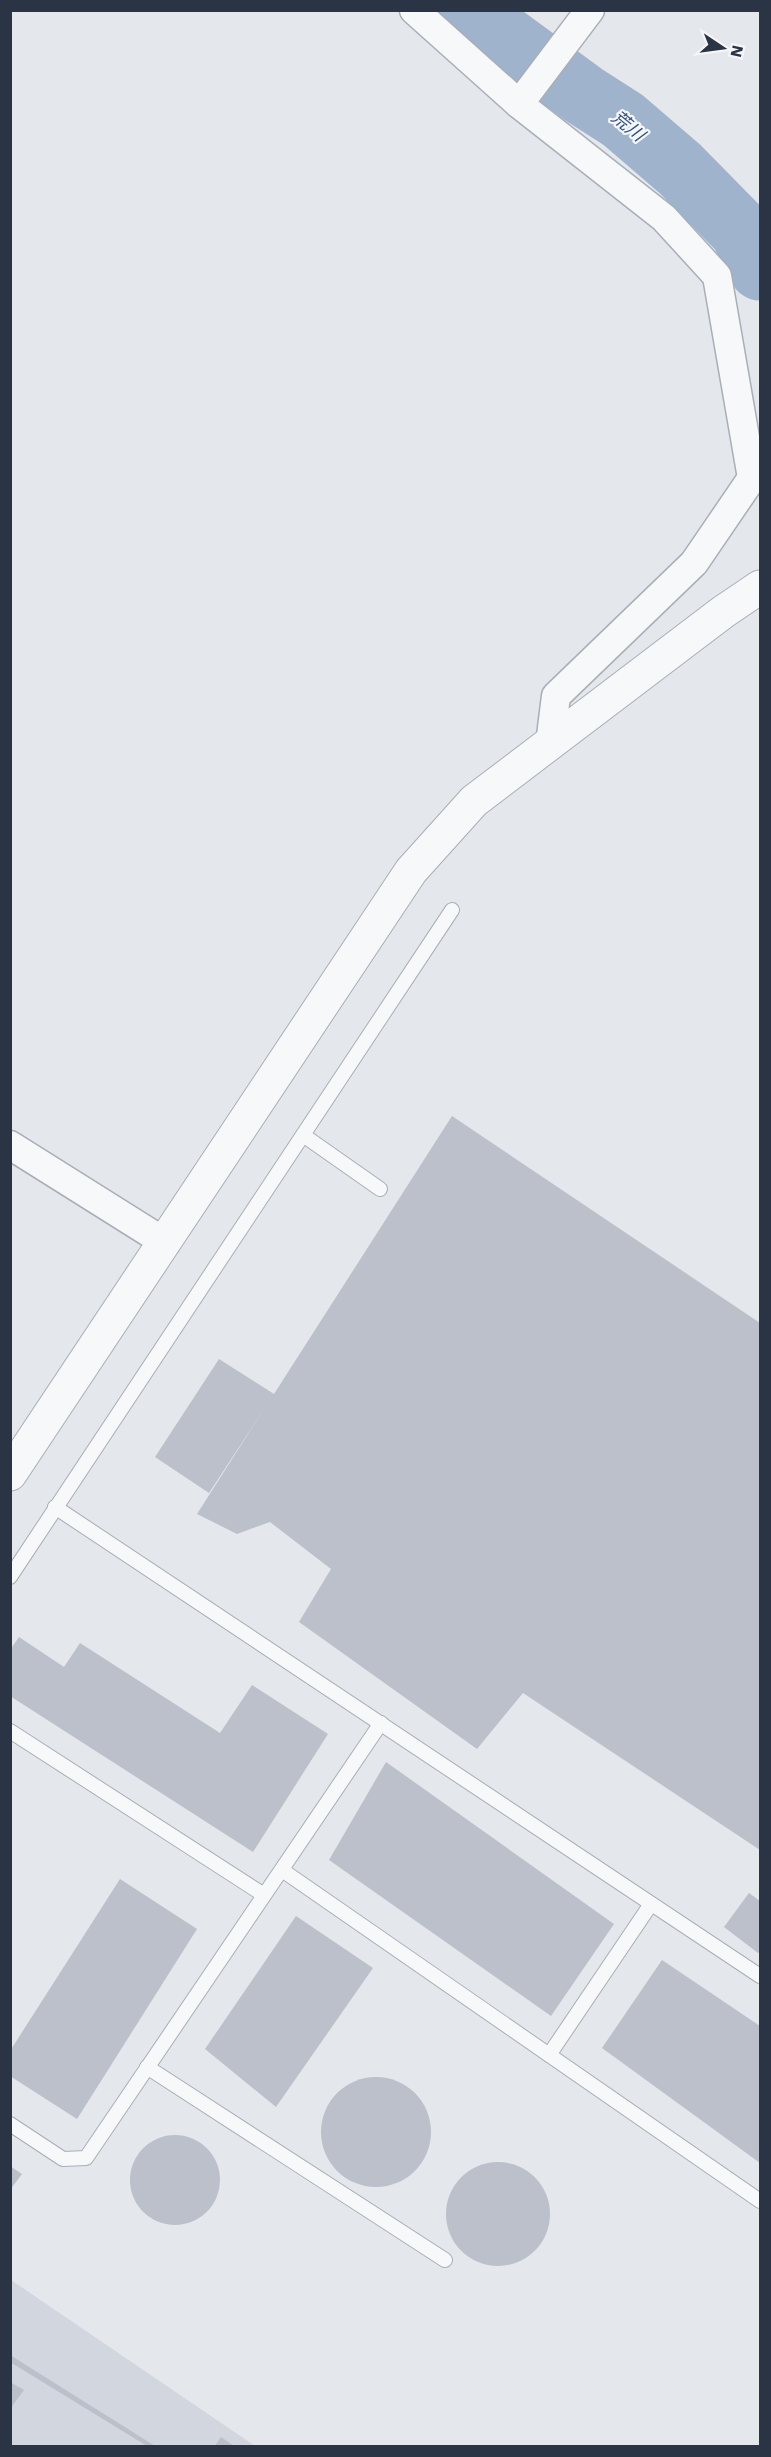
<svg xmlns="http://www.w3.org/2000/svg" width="771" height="2457" font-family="'Work Sans','Noto Sans JP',sans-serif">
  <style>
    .built { fill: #d2d6de }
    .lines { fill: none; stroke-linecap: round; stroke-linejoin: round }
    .river { stroke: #9fb4cc; stroke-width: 63 }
    .building { fill: #bbc0ca }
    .service-casing { stroke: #a9aeb7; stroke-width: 16 }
    .minor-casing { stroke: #a9aeb7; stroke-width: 31 }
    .tertiary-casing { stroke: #a9aeb7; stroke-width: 35 }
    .service { stroke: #f7f8fa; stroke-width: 14 }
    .minor { stroke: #f7f8fa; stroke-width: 28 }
    .tertiary { stroke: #f7f8fa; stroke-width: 33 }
    .labels { text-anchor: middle; stroke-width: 4.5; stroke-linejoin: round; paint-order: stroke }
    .water-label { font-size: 18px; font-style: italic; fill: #34527a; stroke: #f4f6f9 }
  </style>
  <rect width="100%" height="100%" fill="#e4e7ec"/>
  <polygon class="built" points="11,2280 255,2446 11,2446"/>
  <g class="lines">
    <polyline class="river" points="468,10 584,95 623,120 680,169 741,231 760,269"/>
  </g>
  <g class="building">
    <polygon points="452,1116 760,1323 760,1850 523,1693 477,1749 299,1622 331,1569 270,1522 237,1534 197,1514 264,1409 209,1493 155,1457 219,1359 274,1394"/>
    <polygon points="19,1637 64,1667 80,1643 220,1733 252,1685 328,1734 253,1852 10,1696 10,1650"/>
    <polygon points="386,1762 614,1924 551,2016 329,1860"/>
    <polygon points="120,1879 197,1929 77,2119 10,2076 10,2051"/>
    <polygon points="749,1893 760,1901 760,1951 758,1953 724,1927"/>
    <polygon points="296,1916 373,1968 276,2107 205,2049"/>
    <polygon points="662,1960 760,2026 760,2163 602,2048"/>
    <circle cx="376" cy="2132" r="55"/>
    <circle cx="175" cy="2180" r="45"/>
    <circle cx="498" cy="2214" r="52"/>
    <polygon points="10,2166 22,2174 10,2190"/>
    <polygon points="10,2355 155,2446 147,2446 10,2362"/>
    <polygon points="10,2382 24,2390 10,2409"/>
    <polygon points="221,2437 234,2446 215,2446"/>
  </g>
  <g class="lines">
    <g class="service-casing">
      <g id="service">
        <polyline points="303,1135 380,1189"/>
        <polyline points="55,1507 760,1976"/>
        <polyline points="10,1577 452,910"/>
        <polyline points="10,1731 264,1895"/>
        <polyline points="282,1870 760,2201"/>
        <polyline points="549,2055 651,1904"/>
        <polyline points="147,2067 445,2260"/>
        <polyline points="10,2124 63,2159 86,2158 381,1723"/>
      </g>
    </g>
    <g class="minor-casing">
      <g id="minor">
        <polyline points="414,10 519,104 664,218 717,276 752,478 694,563 556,696 550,744"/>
        <polyline points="519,104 590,10"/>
        <polyline points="10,1145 166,1243"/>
      </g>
    </g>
    <g class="tertiary-casing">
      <polyline id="tertiary" points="10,1474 411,871 474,801 723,612 760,587"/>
    </g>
    <use href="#service" class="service"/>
    <use href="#minor" class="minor"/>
    <use href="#tertiary" class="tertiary"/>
  </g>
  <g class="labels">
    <g class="water-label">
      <text transform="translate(628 126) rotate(39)" y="6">荒川</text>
    </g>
  </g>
  <rect width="771" height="2457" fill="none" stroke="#2b3445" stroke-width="24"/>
  <g transform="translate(723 48) rotate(103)" stroke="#f4f6f9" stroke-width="4.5" paint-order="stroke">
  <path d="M0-4.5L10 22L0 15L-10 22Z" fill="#2b3445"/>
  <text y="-9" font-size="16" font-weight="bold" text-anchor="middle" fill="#2b3445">N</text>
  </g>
</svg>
